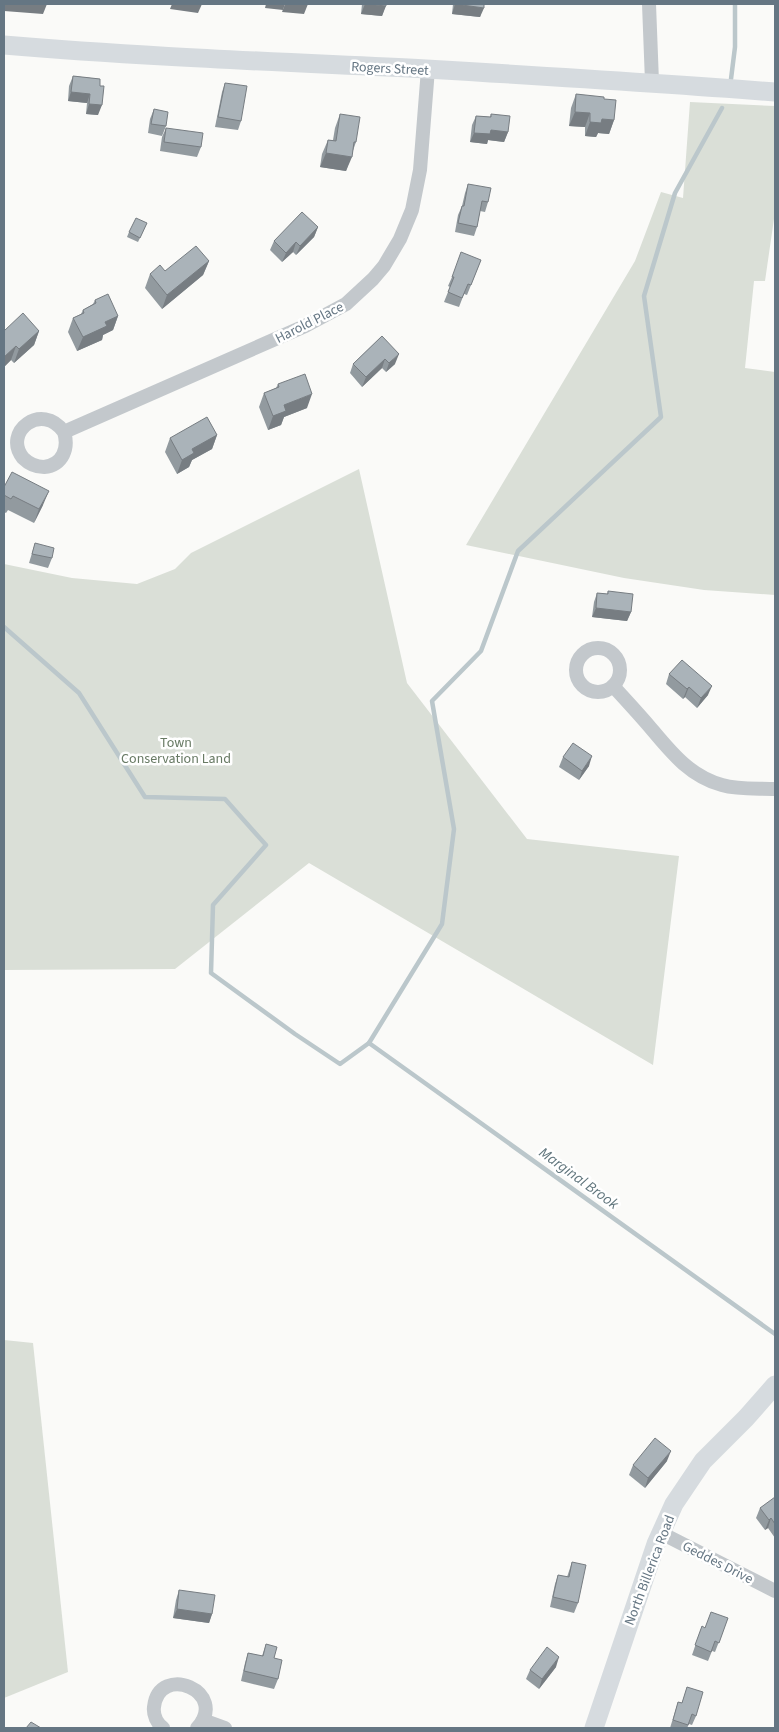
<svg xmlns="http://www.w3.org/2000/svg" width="779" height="1732" font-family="'Source Sans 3',sans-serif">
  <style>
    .green { fill: #dadfd7 }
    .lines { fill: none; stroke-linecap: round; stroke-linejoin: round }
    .stream { stroke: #bbc7cb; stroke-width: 4.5 }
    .street { stroke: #c3c8cc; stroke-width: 14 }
    .secondary { stroke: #d6dbdf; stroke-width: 19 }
    .wall { fill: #929a9f }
    .shaded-wall { fill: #777d82 }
    .building { fill: #aab3b9; stroke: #777d82 }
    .labels { text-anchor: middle; stroke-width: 5; stroke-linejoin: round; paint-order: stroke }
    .street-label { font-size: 14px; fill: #657683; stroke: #fff }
    .park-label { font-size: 14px; fill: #687a64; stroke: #fff }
    .water-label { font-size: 15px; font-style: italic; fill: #60757c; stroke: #fff }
  </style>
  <rect width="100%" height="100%" fill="#fafaf8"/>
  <g class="green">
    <polygon points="690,102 775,106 775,212 765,281 754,281 745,368 775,372 775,595 704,590 624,578 466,545 635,261 661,192 683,198"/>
    <polygon points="359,469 407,683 527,839 679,856 653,1065 309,863 175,969 4,970 4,564 72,578 137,584 175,569 191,553"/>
    <polygon points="4,1340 33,1343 68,1672 4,1698"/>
  </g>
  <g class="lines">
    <g class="stream">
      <polyline points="731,79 735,47 735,4"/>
      <polyline points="4,627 79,693 145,797 225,799 266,845 213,905 211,973 295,1034 340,1064 369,1043 442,924 454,829 432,701 481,651 518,551 661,417 644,296 675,193 722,108"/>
      <polyline points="369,1043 775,1334"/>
    </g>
    <g class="street">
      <polyline points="649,4 652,82"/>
      <path d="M64,432C69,448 63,465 44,467C36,467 29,464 23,458C2,432 42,401 64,432L305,326L346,304L373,279L384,266L400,239L412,210L420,170L428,69"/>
      <circle cx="598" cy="670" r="22"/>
      <path d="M613,686C625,699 637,712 649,726C670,751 689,776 722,785C739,790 758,788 775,789"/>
      <polyline points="661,1533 775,1591"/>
      <polyline points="203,1720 225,1728"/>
      <path d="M163,1728C157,1723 153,1715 154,1707C159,1662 230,1692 197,1728"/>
    </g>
    <g class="secondary">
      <path d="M4,45C144,57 285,62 426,69C543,76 659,83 775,92"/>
      <polyline points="594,1728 656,1544 674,1504 703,1461 746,1418 775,1385"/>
    </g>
  </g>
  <g class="wall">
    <polygon points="362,4 386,4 382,16 361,14"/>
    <polygon points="453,4 484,4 480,17 452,14"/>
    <polygon points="73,76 100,79 98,115 86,114 87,103 68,101 69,86"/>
    <polygon points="225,83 241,121 238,130 215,127 222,92"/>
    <polygon points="576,94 604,99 614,120 609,134 598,133 596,137 585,136 585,127 569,126 571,108"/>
    <polygon points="154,109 166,126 162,136 148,133 150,119"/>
    <polygon points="340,114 356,142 346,171 320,167 322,154 328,140 333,140 335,128"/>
    <polygon points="491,114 508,132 504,142 488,140 487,144 470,142 472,125 476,116 490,117"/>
    <polygon points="166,128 201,147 197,157 160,151 162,137"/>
    <polygon points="468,184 488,202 485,212 480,211 477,227 474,236 455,232 458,215 462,206 465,193"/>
    <polygon points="147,223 138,242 127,237 129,232"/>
    <polygon points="318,227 314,237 296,255 293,252 282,262 270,250 274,241"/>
    <polygon points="481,260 467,295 464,294 459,307 444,302 450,287 448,286 452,277"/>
    <polygon points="209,261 203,275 162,309 145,288 150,274 165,271"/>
    <polygon points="95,300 118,316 113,330 103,335 102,340 77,351 68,332 73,318 81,314 83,310 93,304"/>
    <polygon points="4,331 39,331 34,345 14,363 11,360 4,367"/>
    <polygon points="382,336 395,364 386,372 382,368 362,387 350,373 353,364"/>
    <polygon points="278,384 307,408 284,417 281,425 268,430 259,407 264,393 276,388"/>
    <polygon points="217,435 212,449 192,460 189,467 177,474 165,452 170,438"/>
    <polygon points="4,487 43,505 34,523 8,510 6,513 4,512"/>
    <polygon points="35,543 52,558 48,568 29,563"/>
    <polygon points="608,591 631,612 627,621 592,617 594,602 597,593 607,594"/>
    <polygon points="669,674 708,695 697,708 685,697 683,699 666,684"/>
    <polygon points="563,757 589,766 579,780 559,767"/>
    <polygon points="667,1461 645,1488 629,1475 633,1465"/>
    <polygon points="775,1498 775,1538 768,1528 765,1530 756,1518 760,1508"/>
    <polygon points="572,1562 578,1603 574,1613 550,1607 555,1584 558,1575 567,1577"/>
    <polygon points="179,1590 212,1614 209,1623 173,1618 176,1600"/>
    <polygon points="728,1618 715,1652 712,1651 708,1661 692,1655 702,1626 705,1628"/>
    <polygon points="266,1644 274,1658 278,1679 274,1689 241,1681 245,1663 248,1653 262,1656"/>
    <polygon points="556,1667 539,1689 526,1679 530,1670"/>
    <polygon points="687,1687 696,1716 692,1725 689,1724 687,1728 670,1728 678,1702 682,1703"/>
  </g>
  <g class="shaded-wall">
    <polygon points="4,4 47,4 43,14 4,11"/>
    <polygon points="172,4 202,4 198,13 170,9"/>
    <polygon points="266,4 285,4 283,10 265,8"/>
    <polygon points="285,4 308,4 304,14 282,12"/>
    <polygon points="365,4 386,6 382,16 361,14"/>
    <polygon points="455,4 484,8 480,17 452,14"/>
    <polygon points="71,92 90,94 87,103 68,101"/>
    <polygon points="89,104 102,105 98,115 86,114"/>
    <polygon points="575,112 590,113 585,127 569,126"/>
    <polygon points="602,119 614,120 609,134 598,133 596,137 585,136 590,122"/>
    <polygon points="491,130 508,132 504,142 488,140 487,144 470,142 474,133"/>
    <polygon points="326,153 352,157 346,171 320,167"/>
    <polygon points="318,227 314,237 296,255 300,246"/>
    <polygon points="296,242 293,252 282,262 286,253"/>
    <polygon points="209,261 203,275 162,309 167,295"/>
    <polygon points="118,316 113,330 103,335 102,340 77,351 83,337 105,322"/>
    <polygon points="39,331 34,345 14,363 19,349"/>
    <polygon points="16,346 11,360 4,367 4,357"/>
    <polygon points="399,354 395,364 386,372 389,363"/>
    <polygon points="385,359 382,368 362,387 366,377"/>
    <polygon points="312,394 307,408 284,417 281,425 268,430 273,416 284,405"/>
    <polygon points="217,435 212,449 192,460 189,467 177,474 182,460 192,449"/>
    <polygon points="49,491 43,505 34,523 39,509"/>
    <polygon points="596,608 631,612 627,621 592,617"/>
    <polygon points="712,686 708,695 697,708 701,698"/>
    <polygon points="689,687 685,697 683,699 687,689"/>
    <polygon points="592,756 589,766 579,780 582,771"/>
    <polygon points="671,1451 667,1461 645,1488 648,1478"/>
    <polygon points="771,1518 768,1528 765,1530 769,1520"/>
    <polygon points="177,1609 212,1614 209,1623 173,1618"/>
    <polygon points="559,1657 556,1667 539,1689 542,1679"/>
  </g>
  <g class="building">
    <polygon points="365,4 386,4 386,6"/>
    <polygon points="455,4 484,4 484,8"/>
    <polygon points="73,76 100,79 100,86 104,86 102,105 89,104 90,94 71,92"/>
    <polygon points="225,83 247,86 241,121 218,117"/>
    <polygon points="576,94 604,97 604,99 616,100 614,120 602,119 601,123 590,122 590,113 575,112"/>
    <polygon points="154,109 168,112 166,126 151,124"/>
    <polygon points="340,114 360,117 356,142 354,142 352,157 326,153 328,140 336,141"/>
    <polygon points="491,114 510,116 508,132 491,130 490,134 474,133 476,116 491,117"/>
    <polygon points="166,128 203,133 201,147 164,142"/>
    <polygon points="468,184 491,188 488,202 482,201 477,227 458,223 462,206 464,206"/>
    <polygon points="302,212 318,227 300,246 296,242 286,253 274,241"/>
    <polygon points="136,218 147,223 140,238 129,232"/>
    <polygon points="196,246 209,261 167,295 150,274 160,265 165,271"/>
    <polygon points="461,252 481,260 471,285 468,284 462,298 448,292 454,277 452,277"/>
    <polygon points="108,294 118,316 105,322 107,326 83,337 73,318 84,313 83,310 96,303 95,300"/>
    <polygon points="23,313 39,331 19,349 16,346 4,357 4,331"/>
    <polygon points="382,336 399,354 389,363 385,359 366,377 353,364"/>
    <polygon points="305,374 312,394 284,405 286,411 273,416 264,393 279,387 278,384"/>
    <polygon points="207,417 217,435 192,449 194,453 182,460 170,438"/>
    <polygon points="12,472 49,491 39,509 13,496 11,499 4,495 4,487"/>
    <polygon points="35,543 54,548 52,558 32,554"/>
    <polygon points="608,591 633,594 631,612 596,608 597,593 608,594"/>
    <polygon points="682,660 712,686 701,698 689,687 687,689 669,674"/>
    <polygon points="573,743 592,756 582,771 563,757"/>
    <polygon points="655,1438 671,1451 648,1478 633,1465"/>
    <polygon points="775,1497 775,1524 771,1518 769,1520 760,1508"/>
    <polygon points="572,1562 586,1565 578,1603 553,1597 558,1575 569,1577"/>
    <polygon points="179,1590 215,1595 212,1614 177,1609"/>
    <polygon points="711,1612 728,1618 719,1643 715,1641 711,1652 695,1645 702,1626 705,1628"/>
    <polygon points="266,1644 277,1647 274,1658 282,1660 278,1679 244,1671 248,1653 263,1656"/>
    <polygon points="547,1647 559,1657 542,1679 530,1670"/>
    <polygon points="687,1687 703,1692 696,1716 692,1714 688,1725 673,1720 678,1702 682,1703"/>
    <polygon points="31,1722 41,1728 26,1728"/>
  </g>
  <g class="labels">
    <g class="street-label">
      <text transform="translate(390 68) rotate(3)" y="5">Rogers Street</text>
      <text transform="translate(309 322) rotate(-27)" y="5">Harold Place</text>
      <text transform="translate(718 1562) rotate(27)" y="5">Geddes Drive</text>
      <text transform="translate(649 1570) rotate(-69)" y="5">North Billerica Road</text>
    </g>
    <g class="park-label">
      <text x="176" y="747">Town<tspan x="176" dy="16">Conservation Land</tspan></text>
    </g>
    <g class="water-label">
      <text transform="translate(579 1178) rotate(36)" y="5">Marginal Brook</text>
    </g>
  </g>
  <rect width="779" height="1732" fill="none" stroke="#657683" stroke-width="10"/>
</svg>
